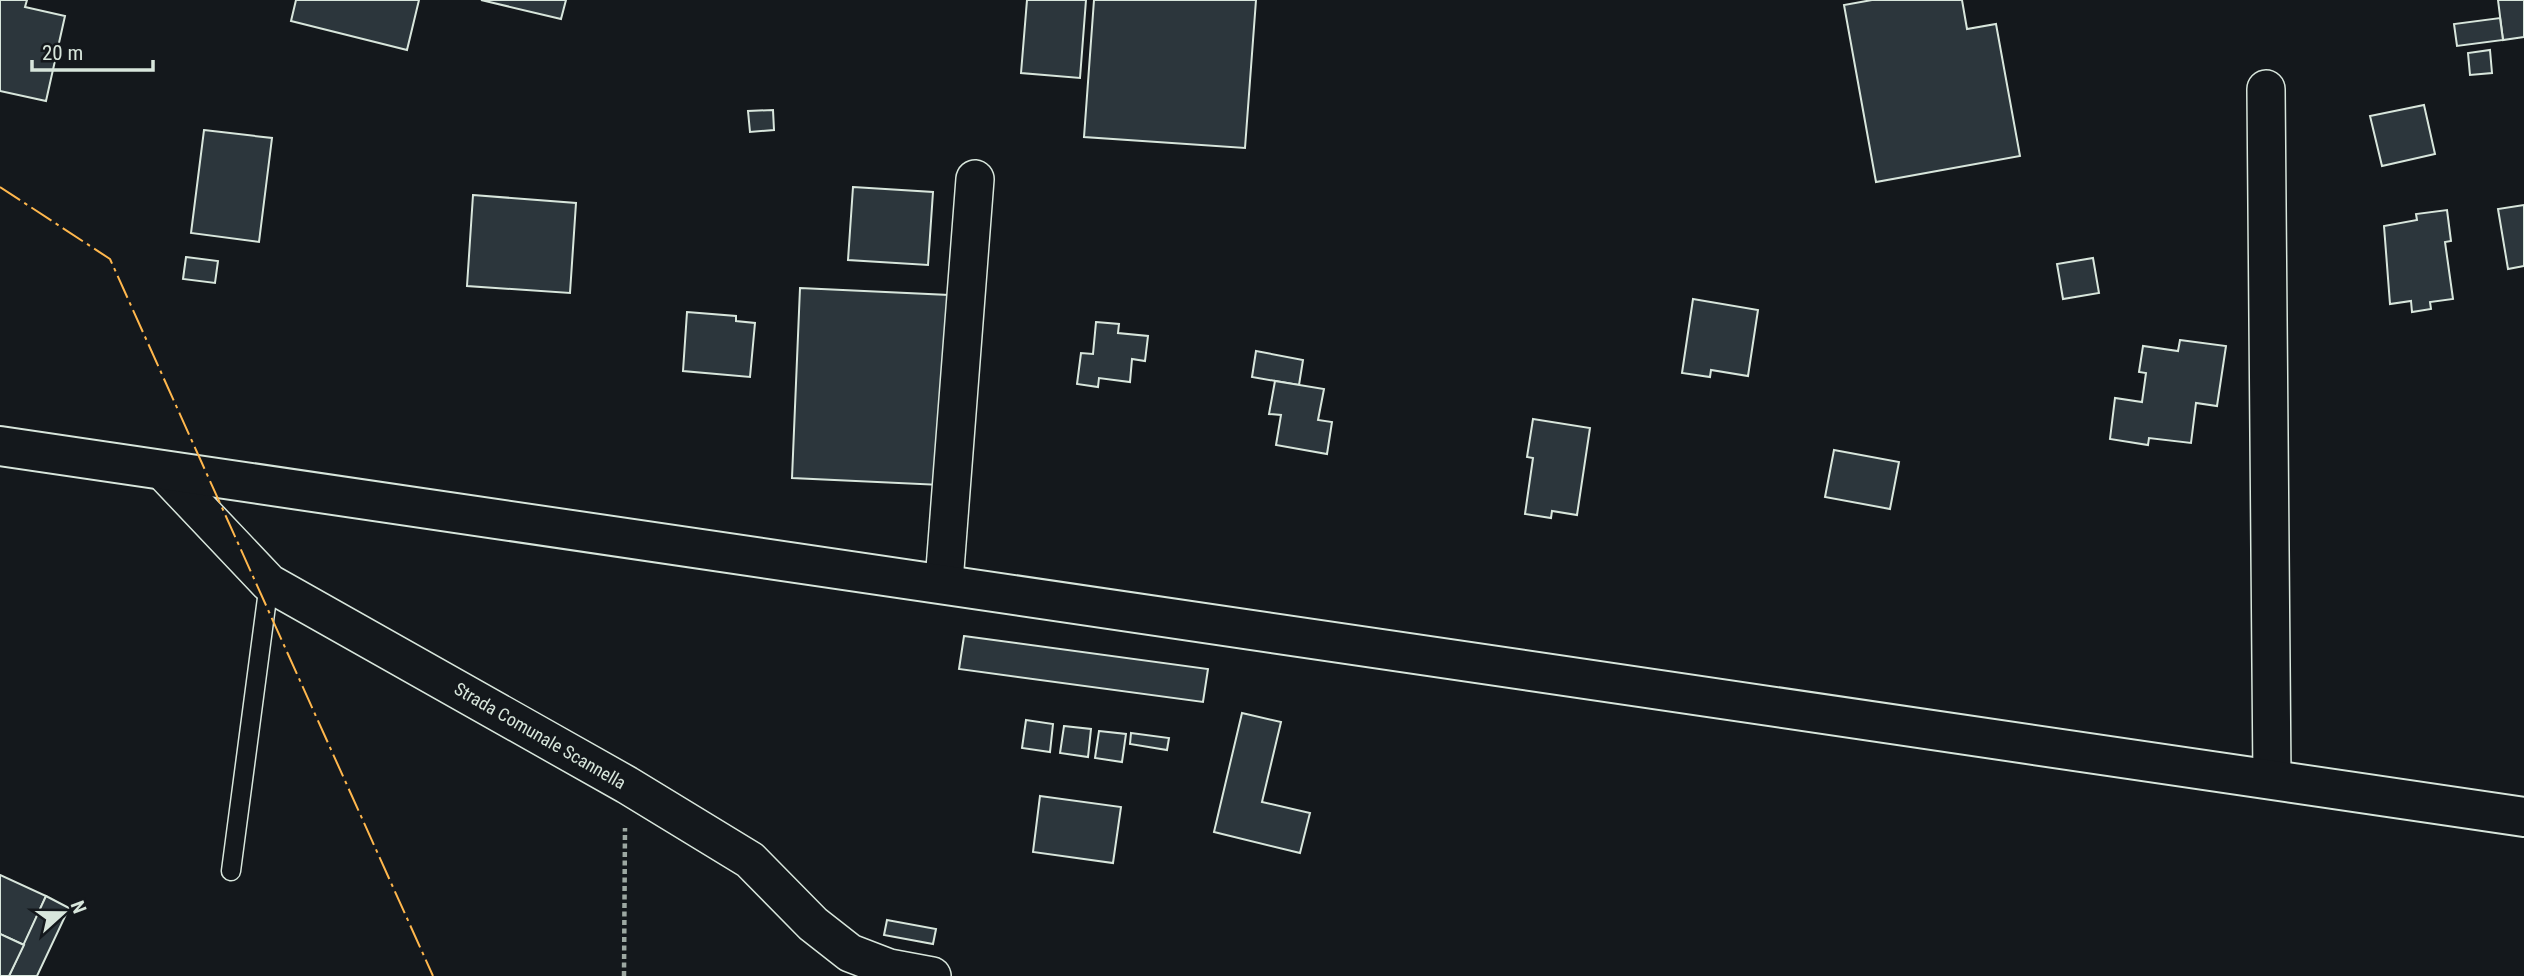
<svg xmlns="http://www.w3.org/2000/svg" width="2524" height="976" font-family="'Roboto Condensed',sans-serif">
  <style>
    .building { fill: #2c363c; stroke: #d8e6dc; stroke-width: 2 }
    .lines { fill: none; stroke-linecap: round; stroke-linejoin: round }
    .service-casing { stroke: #d8e6dc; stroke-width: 21 }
    .minor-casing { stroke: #d8e6dc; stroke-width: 40 }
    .secondary-casing { stroke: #d8e6dc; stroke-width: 42 }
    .path { stroke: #9da8a2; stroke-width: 4.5; stroke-dasharray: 5 3.5; stroke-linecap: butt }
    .service { stroke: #14181c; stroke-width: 18 }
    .minor { stroke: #14181c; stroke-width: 37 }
    .secondary { stroke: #14181c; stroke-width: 38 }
    .power { stroke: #ffb74d; stroke-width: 2; stroke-dasharray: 24 5 3.5 5; stroke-linecap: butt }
    .labels { text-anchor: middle; stroke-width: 5; stroke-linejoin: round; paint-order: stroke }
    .street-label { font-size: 18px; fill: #d8e6dc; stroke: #14181c }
  </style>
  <rect width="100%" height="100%" fill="#14181c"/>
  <g class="building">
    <polygon points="0,0 27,0 25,7 65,16 46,101 0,91"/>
    <polygon points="296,0 419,0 407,50 291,21"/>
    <polygon points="481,0 566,0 561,19"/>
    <polygon points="1027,0 1086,0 1080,78 1021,73"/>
    <polygon points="1094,0 1256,0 1245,148 1084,137"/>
    <polygon points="1872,0 1962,0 1967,29 1996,24 2020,156 1876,182 1844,5"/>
    <polygon points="2498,0 2524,0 2524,37 2503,40"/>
    <polygon points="2500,18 2503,40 2457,46 2454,24"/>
    <polygon points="2490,50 2492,73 2470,75 2468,53"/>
    <polygon points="2424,105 2435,154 2382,166 2370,116"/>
    <polygon points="773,110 774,130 750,132 748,111"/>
    <polygon points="204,130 272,138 259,242 191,233"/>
    <polygon points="853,187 933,192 928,265 848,260"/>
    <polygon points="473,195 576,203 570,293 467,286"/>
    <polygon points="2524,205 2524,266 2508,269 2498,209"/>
    <polygon points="2447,210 2451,241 2445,242 2453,299 2430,302 2431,309 2412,312 2411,301 2390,304 2384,226 2417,220 2416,214"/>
    <polygon points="186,257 218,261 215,283 183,279"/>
    <polygon points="2093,258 2099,293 2063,299 2057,264"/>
    <polygon points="800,288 949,295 941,485 792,478"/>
    <polygon points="1693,299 1758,310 1748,376 1711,370 1710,377 1682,373"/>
    <polygon points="687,312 736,316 736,321 755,323 750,377 683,371"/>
    <polygon points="1096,322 1119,324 1118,333 1148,336 1145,361 1132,359 1130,382 1099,378 1098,387 1077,384 1081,353 1093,354"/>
    <polygon points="2180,340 2226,346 2217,406 2196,403 2191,443 2149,438 2148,445 2110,439 2115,398 2142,402 2146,373 2139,372 2143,346 2178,351"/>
    <polygon points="1256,351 1303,360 1299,385 1252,377"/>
    <polygon points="1275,381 1324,389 1318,420 1332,422 1327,454 1276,445 1281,415 1269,414"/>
    <polygon points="1533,419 1590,428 1577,515 1552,511 1551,518 1525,514 1533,458 1527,457"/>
    <polygon points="1834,450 1899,462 1890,509 1825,497"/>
    <polygon points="964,636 1208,669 1203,702 959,669"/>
    <polygon points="1242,713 1281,722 1262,802 1310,813 1300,853 1214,832"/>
    <polygon points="1026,720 1053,724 1050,752 1022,748"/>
    <polygon points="1064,726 1091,729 1088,757 1060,753"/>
    <polygon points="1099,731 1126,734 1122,762 1095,758"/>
    <polygon points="1131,733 1169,738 1167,750 1130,744"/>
    <polygon points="1040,796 1121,807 1113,863 1033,852"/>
    <polygon points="0,875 46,896 24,945 0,934"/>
    <polygon points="46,896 69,908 37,976 9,976"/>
    <polygon points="887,920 936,929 933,944 884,935"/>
    <polygon points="0,934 24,945 9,976 0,976"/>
  </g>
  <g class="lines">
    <g class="service-casing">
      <polyline id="service" points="231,871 269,583"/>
    </g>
    <g class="minor-casing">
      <g id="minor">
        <polyline points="2266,89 2272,779"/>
        <polyline points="162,470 269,583 627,785 750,860 813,924 850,953 889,968 932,976"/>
        <polyline points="944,582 975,179"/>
      </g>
    </g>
    <g class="secondary-casing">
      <polyline id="secondary" points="0,446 2524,817"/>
    </g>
    <polyline class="path" points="624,976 625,828"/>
    <use href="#service" class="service"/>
    <use href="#minor" class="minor"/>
    <use href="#secondary" class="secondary"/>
    <polyline class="power" points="0,187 110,259 433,976"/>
  </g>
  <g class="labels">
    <g class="street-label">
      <text transform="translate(540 736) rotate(30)" y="6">Strada Comunale Scannella</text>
    </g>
  </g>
  <g transform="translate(63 913) rotate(69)" stroke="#14181c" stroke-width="5" paint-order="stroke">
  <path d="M0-5L12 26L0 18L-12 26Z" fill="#d8e6dc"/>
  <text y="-10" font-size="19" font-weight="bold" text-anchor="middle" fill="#d8e6dc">N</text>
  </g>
  <path d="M32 60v10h121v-10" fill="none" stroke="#d8e6dc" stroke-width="3.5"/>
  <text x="42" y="60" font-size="21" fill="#d8e6dc" stroke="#14181c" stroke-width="5" paint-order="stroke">20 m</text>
</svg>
